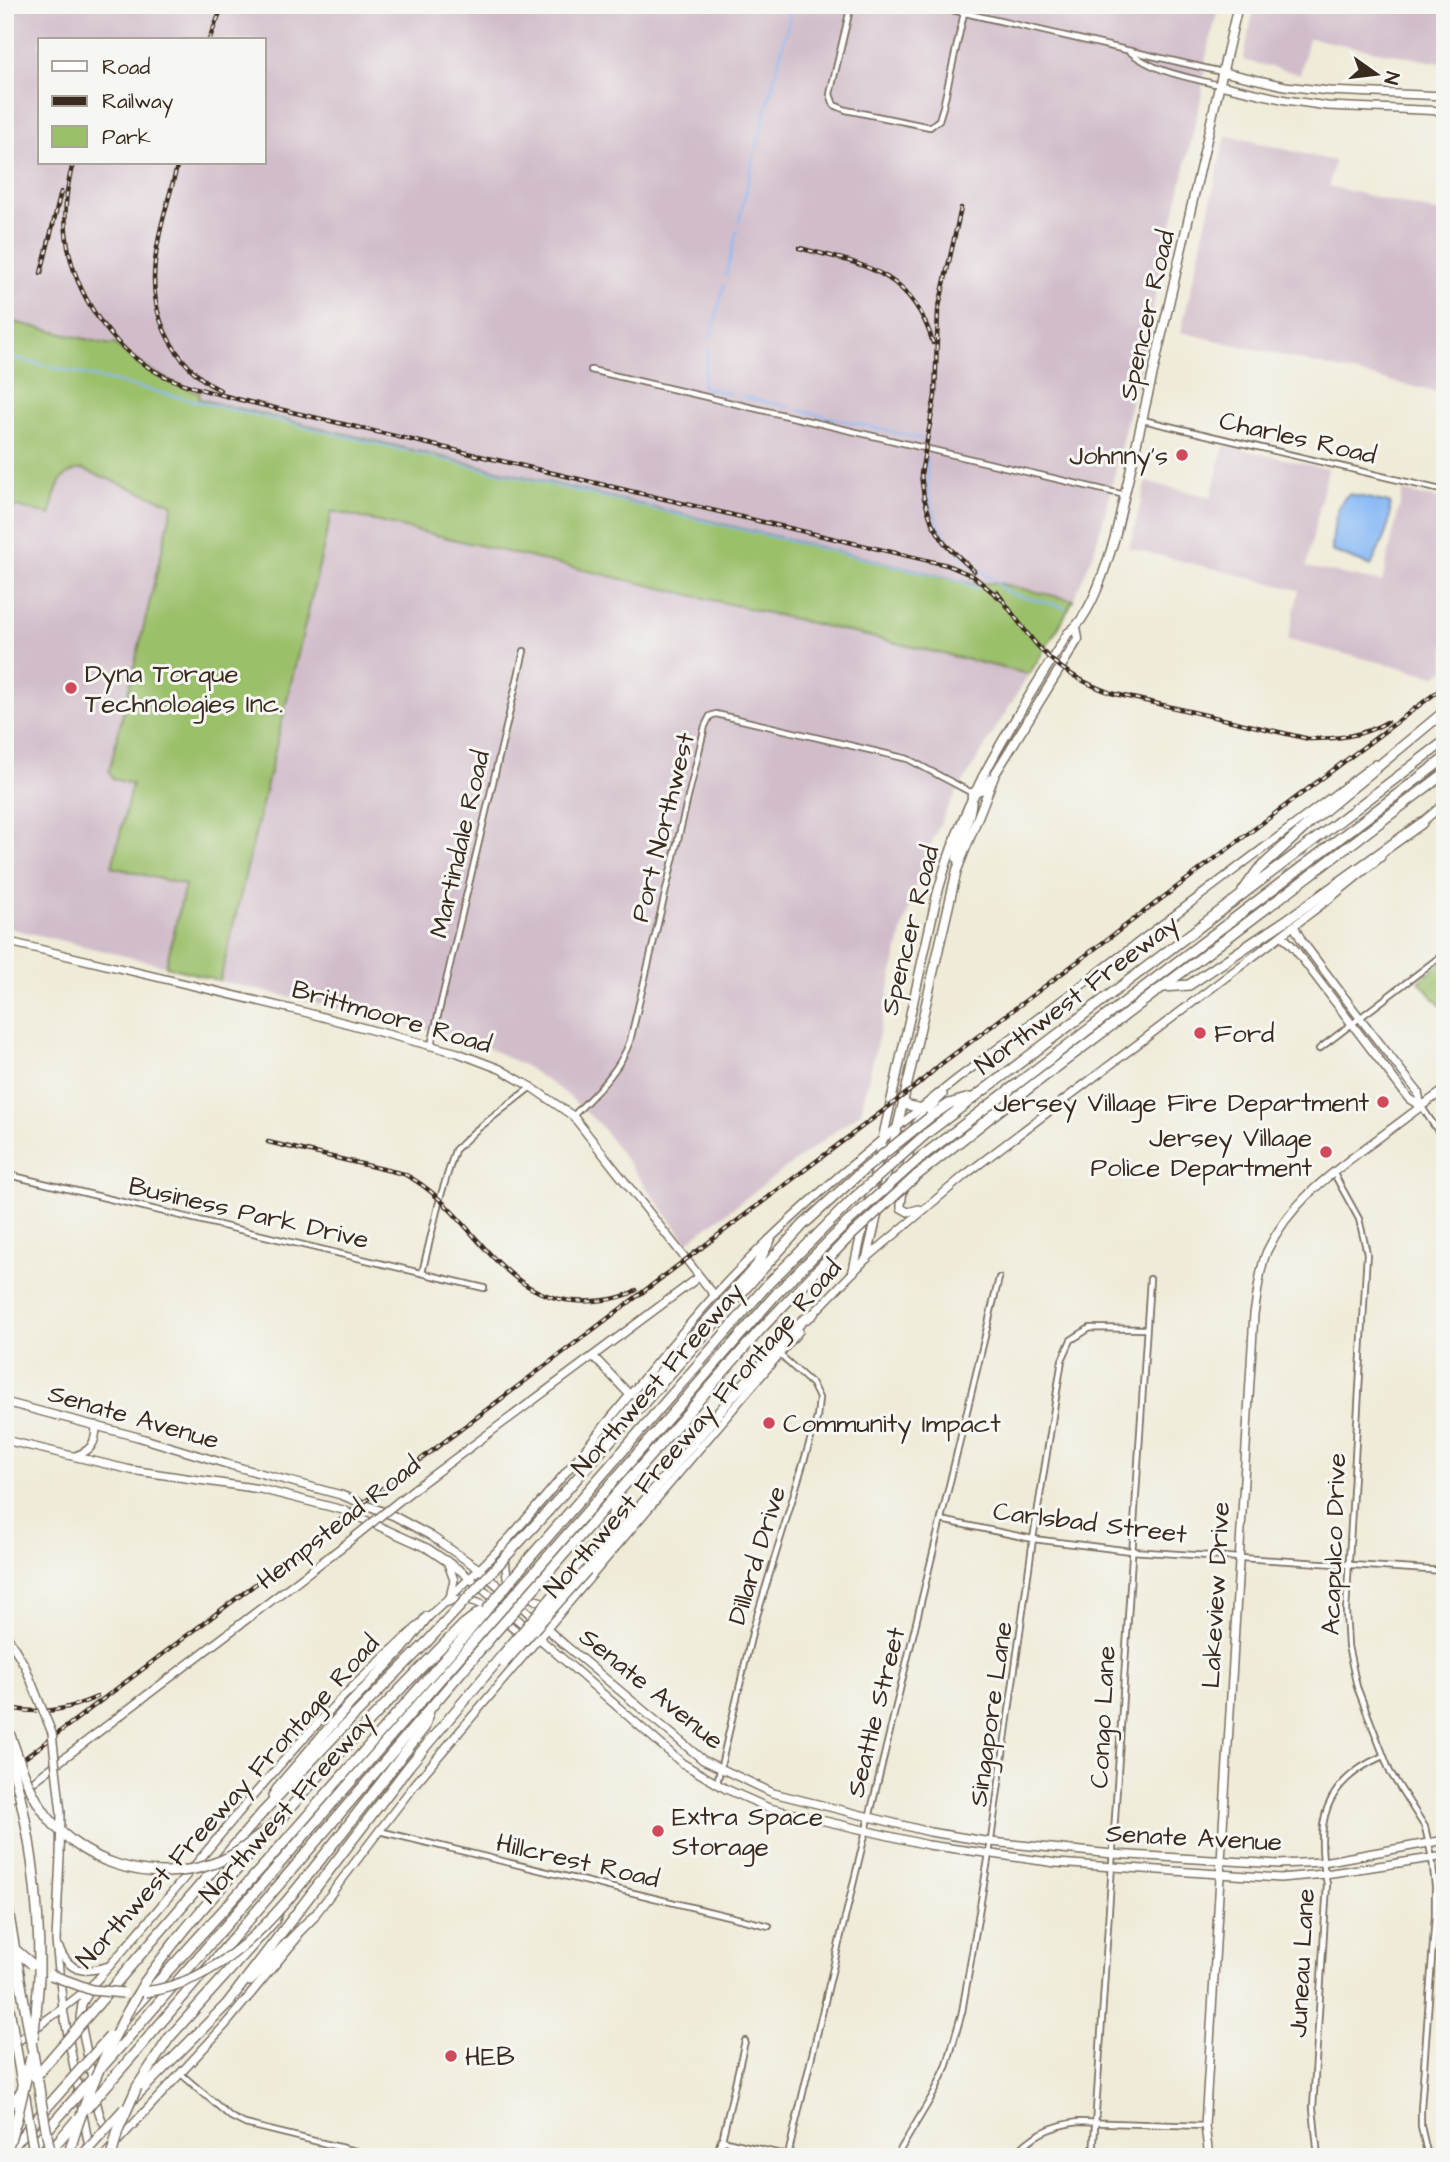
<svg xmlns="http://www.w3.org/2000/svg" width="1450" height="2162" font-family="'Architects Daughter',sans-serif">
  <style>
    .industrial { fill: #d1bdca; fill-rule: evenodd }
    .green { fill: #9bc06a; stroke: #6b7544; stroke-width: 2 }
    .water { fill: #88b9f5; stroke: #62728a; stroke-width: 2 }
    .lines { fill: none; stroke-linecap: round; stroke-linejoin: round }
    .stream { stroke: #88b9f5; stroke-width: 2 }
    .street-casing { stroke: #7a6e5f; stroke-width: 8 }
    .secondary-casing { stroke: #7a6e5f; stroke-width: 10 }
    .primary-casing { stroke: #7a6e5f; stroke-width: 11 }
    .highway-casing { stroke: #7a6e5f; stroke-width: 12 }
    .street { stroke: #fff; stroke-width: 4.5 }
    .secondary { stroke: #fff; stroke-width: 7 }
    .primary { stroke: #fff; stroke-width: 8 }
    .highway { stroke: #fff; stroke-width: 9 }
    .rail-casing { stroke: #3b2a1e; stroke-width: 4.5 }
    .rail { stroke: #f6f6f2; stroke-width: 2; stroke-dasharray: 5; stroke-linecap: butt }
    .secondary-bridge-casing { stroke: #7a6e5f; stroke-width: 10; stroke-linecap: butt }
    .highway-bridge-casing { stroke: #7a6e5f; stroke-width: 12; stroke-linecap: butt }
    .secondary-bridge { stroke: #fff; stroke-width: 7 }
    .highway-bridge { stroke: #fff; stroke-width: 9 }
    .poi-dot { fill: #d1495b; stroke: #f6f6f2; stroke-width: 2.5 }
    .labels { text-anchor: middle; stroke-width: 6; stroke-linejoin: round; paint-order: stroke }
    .street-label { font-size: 26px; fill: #3b2a1e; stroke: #f6f6f2 }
    .poi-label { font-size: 26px; fill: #3b2a1e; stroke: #f6f6f2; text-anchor: start }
  </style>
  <rect width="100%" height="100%" fill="#f6f6f2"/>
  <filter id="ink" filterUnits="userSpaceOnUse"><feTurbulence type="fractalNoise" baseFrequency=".0143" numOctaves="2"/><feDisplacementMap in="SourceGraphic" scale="14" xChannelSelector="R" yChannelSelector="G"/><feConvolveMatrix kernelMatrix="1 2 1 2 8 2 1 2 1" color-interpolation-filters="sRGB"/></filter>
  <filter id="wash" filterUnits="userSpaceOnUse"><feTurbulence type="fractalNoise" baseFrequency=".00686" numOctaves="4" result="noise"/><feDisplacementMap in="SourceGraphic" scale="28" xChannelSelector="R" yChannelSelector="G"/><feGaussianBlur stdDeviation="1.57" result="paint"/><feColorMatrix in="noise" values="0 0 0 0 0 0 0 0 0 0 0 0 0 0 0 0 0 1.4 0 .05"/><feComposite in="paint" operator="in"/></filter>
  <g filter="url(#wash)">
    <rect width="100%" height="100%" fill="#efebd8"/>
    <g class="industrial">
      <path d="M5,5H1219L1206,58L1201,98L1107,506L1093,555L1073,600L997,583L974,584L198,398L199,393L154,374L112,345L5,320ZM40,40H264V163H40Z"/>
      <polygon points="1255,5 1445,5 1445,64 1309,38 1300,74 1243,60"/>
      <polygon points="1226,135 1334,161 1329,186 1445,214 1445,394 1181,332"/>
      <polygon points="1224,445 1328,469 1306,567 1382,582 1403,491 1445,501 1445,669 1435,676 1288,640 1299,590 1129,548 1146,482 1211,497"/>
      <polygon points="83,469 173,504 109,772 132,783 112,866 186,885 166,966 5,927 5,504 50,515 57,486 63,476 72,471"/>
      <polygon points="332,511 1029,674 947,809 922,864 903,928 861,1112 687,1242 600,1125 565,1093 525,1066 482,1045 444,1033 220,981"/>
    </g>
    <g class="green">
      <path d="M5,320L111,345L114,343C140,366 166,382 200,393L199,399L974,584L997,583L1073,600L1060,625L1029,674L332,511L220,981L166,966L185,885L112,867L132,784L113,779L109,772L173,504L82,469C55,473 56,493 50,515L5,504Z"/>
      <polygon points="1445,960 1445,1001 1440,1005 1419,981"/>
      <polygon points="1445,1859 1445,1910 1439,1909 1437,1867 1440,1861"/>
    </g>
    <path class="water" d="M1349,494L1389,503C1394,523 1379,548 1371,566L1332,551C1333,534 1334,504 1349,494Z"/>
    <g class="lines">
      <g class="stream">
        <polyline points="756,149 793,5"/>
        <polyline points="739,222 754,155"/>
        <polyline points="726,275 737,231"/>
        <polyline points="711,337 724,285"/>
        <polyline points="709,347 702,387 731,394"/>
        <polyline points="5,356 960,581 977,588"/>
        <polyline points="741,396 789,407"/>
        <polyline points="799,410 922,439"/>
        <path d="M927,458C925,515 944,548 992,579C998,583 1001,589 1008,592C1026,600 1047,601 1065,608"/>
      </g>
    </g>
  </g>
  <g filter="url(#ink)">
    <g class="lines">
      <g class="street-casing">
        <g id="street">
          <polyline points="851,5 830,94 834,105 846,110 930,127 939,120 943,107 964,13"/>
          <polyline points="930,5 1222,72"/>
          <path d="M1130,52C1156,73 1188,77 1219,85"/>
          <polyline points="591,370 1125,495"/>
          <polyline points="1143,420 1445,491"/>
          <polyline points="431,1045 524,651"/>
          <polyline points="1319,1049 1445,953"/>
          <polyline points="1422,1107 1445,1142"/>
          <path d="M573,1116C596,1092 619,1072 630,1041L705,726L710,716L716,714L908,759L972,793"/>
          <polyline points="1333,1172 1359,1219 1367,1253 1346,1611 1348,1646 1357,1687 1390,1772 1425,1827 1432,1858 1435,1886 1435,1916 1421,2109 1421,2126 1428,2157"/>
          <polyline points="5,1174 484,1288"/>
          <polyline points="422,1273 440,1198 455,1150 475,1131 531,1087"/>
          <polyline points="941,1520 1033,1539 1131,1551 1445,1571"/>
          <polyline points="717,1783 753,1629 817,1418 819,1398 812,1384 779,1354"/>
          <polyline points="379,1831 769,1926"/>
          <polyline points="745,2041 722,2140 793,2157"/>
          <polyline points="181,2074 231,2117 245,2124 380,2157"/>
          <polyline points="788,2155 999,1278"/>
          <polyline points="896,2157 934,2093 947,2065 962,2012 989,1854 1033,1539 1062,1360 1071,1340 1090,1328 1145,1329"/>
          <path d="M1013,2157C1031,2135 1050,2126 1078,2122L1205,2126"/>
          <polyline points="1093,2157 1150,1279"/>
          <path d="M1318,2157L1313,2108L1327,1884C1314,1824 1323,1782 1383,1756"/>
        </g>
      </g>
      <g class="secondary-casing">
        <g id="secondary">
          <polyline points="1223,72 1285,86 1329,91 1445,96"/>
          <polyline points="1220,85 1286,100 1327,106 1445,111"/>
          <polyline points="1420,824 1445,803"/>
          <polyline points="1294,926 1302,941 1360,1018 1418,1092 1421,1107"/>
          <polyline points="1282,935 1294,948 1409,1099 1421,1106"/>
          <polyline points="5,941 304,1012 458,1053 500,1069 531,1087 573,1116 715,1296"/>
          <polyline points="919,1209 908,1212 901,1208 901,1204 913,1130 918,1120 943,1095"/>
          <polyline points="811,1316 867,1258 965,1175 1329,899 1381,857"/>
          <polyline points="593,1356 630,1395"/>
          <polyline points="5,1402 138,1437 230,1465 341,1495 394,1516 431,1536 479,1569 565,1645 703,1760 773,1793 930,1832 991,1842 1113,1854 1279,1864 1323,1862 1445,1840"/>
          <polyline points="5,1440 131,1470 260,1489 343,1510 427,1548 461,1571 498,1602"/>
          <path d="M75,1456C92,1451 96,1442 96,1425"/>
          <polyline points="414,1489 699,1277"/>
          <polyline points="508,1540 505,1559 507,1577 535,1600 550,1604"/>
          <polyline points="447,1561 454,1580 451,1593"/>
          <path d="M445,1603C474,1589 497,1616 519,1633L521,1644L517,1664"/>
          <polyline points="509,1612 682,1763 726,1789 769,1808 928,1845 1056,1863 1113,1867 1280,1878 1325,1874 1445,1856"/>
          <polyline points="5,1803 347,1543"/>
          <polyline points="60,1856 56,1941 63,2009 91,2157"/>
          <polyline points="311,1920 415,1784 799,1331"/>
          <path d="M59,1948C70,1974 86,1973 109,1966"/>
          <polyline points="92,1987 82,2004 80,2018 93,2083"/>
          <path d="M5,2052C34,2026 68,2008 96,1981C176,1892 248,1796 330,1710C388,1649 455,1598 511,1536C581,1458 644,1374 714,1296C787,1216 873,1146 957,1079L1375,764"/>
          <path d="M95,2095C99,2112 100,2133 122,2128"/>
          <polyline points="103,2157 226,2024 297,1938"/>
          <polyline points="717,2157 722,2140"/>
          <path d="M1209,2157L1205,2126L1254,1314C1258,1293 1259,1269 1267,1251C1292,1198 1339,1168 1384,1134C1404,1120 1424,1103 1445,1090"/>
        </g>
      </g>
      <g class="primary-casing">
        <g id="primary">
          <path d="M957,858C960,836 973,815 972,793L983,789L991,779"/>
          <polyline points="902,1100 907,1105 920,1108"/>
          <polyline points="867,1258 957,870 995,774 1078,639 1076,627"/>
          <path d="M853,1272L937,895C964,792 1014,722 1068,633C1091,618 1107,563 1115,537L1238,5"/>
        </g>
      </g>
      <g class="highway-casing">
        <g id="highway">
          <polyline points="1243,891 1258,870 1312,821 1445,711"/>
          <polyline points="1164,987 1189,985 1288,919 1422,823"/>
          <polyline points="930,1117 949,1104 970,1098"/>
          <polyline points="926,1134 1445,741"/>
          <polyline points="921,1157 1445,758"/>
          <polyline points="916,1176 992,1116 1445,773"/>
          <polyline points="613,1430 667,1365 757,1265 770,1240"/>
          <polyline points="548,1511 768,1263 803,1225 861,1172"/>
          <polyline points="527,1561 768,1284 855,1197"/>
          <polyline points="537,1569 777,1293 849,1221"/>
          <polyline points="587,1570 730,1399 802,1321 813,1314"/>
          <polyline points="545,1576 761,1329 844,1242"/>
          <polyline points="559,1589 611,1523 617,1495"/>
          <polyline points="273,1796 280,1785 348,1706 402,1649 427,1617"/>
          <polyline points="341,1834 424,1728 429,1711"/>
          <polyline points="250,1981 314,1916"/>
          <path d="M144,1983C180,1931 223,1887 263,1839C327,1764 395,1694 464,1624"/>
          <polyline points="98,2004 263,1812 343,1727 426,1643"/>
          <polyline points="227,2004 409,1766 500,1658"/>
          <polyline points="36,2013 39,1977"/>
          <polyline points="127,2016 265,1864 470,1630"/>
          <polyline points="127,2039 477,1637"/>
          <polyline points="135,2053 492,1636"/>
          <polyline points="38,2082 41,2101"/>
          <polyline points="137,2087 169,2038 274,1921 278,1912"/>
          <polyline points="25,2097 28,2116"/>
          <polyline points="132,2100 230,2001"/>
          <polyline points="6,2154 56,2097"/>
          <polyline points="24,2157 55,2121"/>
          <polyline points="44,2157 62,2137"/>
        </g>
      </g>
      <use href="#street" class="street"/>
      <use href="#secondary" class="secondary"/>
      <use href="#primary" class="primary"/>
      <use href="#highway" class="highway"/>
      <g class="rail-casing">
        <g id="rail">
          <polyline points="209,40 223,5"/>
          <path d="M73,163C67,185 64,209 66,232C71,290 110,349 162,375C189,388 220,394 249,402L947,565L973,576L1002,600"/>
          <path d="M178,163C161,231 132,297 182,359C192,371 205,383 220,390"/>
          <polyline points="961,208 938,311 935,396 921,474 924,498 932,523 945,544 974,571"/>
          <path d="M799,248C863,264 912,271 933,343"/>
          <polyline points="41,273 61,192"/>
          <path d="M997,592C1035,644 1048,670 1111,693L1309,739C1337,739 1363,736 1387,722"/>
          <path d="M268,1142L404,1174C476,1210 498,1309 594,1301C609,1300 624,1298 636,1290"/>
          <path d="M5,1707C39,1715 65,1711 97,1697"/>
          <polyline points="5,1773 916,1086 941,1064 1445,686"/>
        </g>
      </g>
      <use href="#rail" class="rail"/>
      <g class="secondary-bridge-casing">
        <g id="secondary-bridge">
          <polyline points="347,1543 414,1489"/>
          <polyline points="5,1632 25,1666 52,1733 61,1813 60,1856"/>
        </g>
      </g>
      <g class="highway-bridge-casing">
        <g id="highway-bridge">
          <polyline points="861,1172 930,1117"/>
          <polyline points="855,1197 926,1134"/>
          <polyline points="849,1221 921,1157"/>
          <polyline points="844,1242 916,1176"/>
          <polyline points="464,1624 480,1612"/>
          <polyline points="470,1630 527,1561"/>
          <polyline points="492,1636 545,1576"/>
          <polyline points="477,1637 537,1569"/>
          <polyline points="426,1643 548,1511"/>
          <polyline points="500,1658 559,1589"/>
          <polyline points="504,1663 587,1570"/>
          <path d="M5,1722C16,1750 24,1781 40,1806C76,1864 153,1886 215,1863C238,1855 258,1837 277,1821"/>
          <path d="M5,1742C30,1819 40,1896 39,1977"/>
          <polyline points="5,1893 38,2082"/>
          <polyline points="5,1941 32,1964"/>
          <polyline points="51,1975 92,1990 123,1993"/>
          <polyline points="5,1985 23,2089"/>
          <path d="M145,1992C235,1980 287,1900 341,1834"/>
          <polyline points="33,2039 36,2013"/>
          <polyline points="102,2067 127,2039"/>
          <polyline points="35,2077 98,2004"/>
          <polyline points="56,2097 110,2036"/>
          <polyline points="41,2101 51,2157"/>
          <polyline points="86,2109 135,2053"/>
          <polyline points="5,2110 23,2090"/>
          <polyline points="28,2116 35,2157"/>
          <polyline points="55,2121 91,2080"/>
          <polyline points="62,2137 77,2119"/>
          <polyline points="5,2156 17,2118 31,2057"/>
          <path d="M68,2157C85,2094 111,2038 144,1983"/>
          <polyline points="81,2157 124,2109"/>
          <polyline points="111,2157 118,2130 137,2087"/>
        </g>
      </g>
      <use href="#secondary-bridge" class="secondary-bridge"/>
      <use href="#highway-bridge" class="highway-bridge"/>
    </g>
  </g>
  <g class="poi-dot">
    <circle cx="1182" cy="455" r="7"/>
    <circle cx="71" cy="688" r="7"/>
    <circle cx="1200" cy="1033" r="7"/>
    <circle cx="1383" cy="1102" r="7"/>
    <circle cx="1326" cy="1152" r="7"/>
    <circle cx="769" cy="1423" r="7"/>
    <circle cx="658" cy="1831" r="7"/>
    <circle cx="451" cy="2056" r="7"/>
  </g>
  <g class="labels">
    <g class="street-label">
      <text transform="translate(1146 315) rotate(-77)" y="9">Spencer Road</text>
      <text transform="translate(1298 437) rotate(13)" y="9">Charles Road</text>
      <text transform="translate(662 827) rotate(-76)" y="9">Port Northwest</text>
      <text transform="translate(459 844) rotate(-77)" y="9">Martindale Road</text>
      <text transform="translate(909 930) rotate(-76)" y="9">Spencer Road</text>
      <text transform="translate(1076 994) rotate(-37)" y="9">Northwest Freeway</text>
      <text transform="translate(392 1016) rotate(16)" y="9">Brittmoore Road</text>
      <text transform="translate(249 1212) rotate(13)" y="9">Business Park Drive</text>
      <text transform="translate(657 1379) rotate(-49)" y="9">Northwest Freeway</text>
      <text transform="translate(134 1416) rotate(16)" y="9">Senate Avenue</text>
      <text transform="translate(692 1428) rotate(-49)" y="9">Northwest Freeway Frontage Road</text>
      <text transform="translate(338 1522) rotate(-38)" y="9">Hempstead Road</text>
      <text transform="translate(1090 1522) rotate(7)" y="9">Carlsbad Street</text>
      <text transform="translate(1333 1544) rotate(-88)" y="9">Acapulco Drive</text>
      <text transform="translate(756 1555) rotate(-73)" y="9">Dillard Drive</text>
      <text transform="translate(1215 1595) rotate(-87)" y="9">Lakeview Drive</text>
      <text transform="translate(652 1688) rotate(39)" y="9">Senate Avenue</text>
      <text transform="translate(875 1712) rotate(-76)" y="9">Seattle Street</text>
      <text transform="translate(990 1714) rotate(-82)" y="9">Singapore Lane</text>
      <text transform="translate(1102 1717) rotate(-87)" y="9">Congo Lane</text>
      <text transform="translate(227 1801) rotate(-48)" y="9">Northwest Freeway Frontage Road</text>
      <text transform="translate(286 1807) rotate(-48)" y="9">Northwest Freeway</text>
      <text transform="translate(1194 1837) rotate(3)" y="9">Senate Avenue</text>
      <text transform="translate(578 1860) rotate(13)" y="9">Hillcrest Road</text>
      <text transform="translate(1301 1963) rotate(-87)" y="9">Juneau Lane</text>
    </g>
    <g class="poi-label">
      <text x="1168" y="464" text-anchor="end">Johnny's</text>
      <text x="85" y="682">Dyna Torque<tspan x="85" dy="30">Technologies Inc.</tspan></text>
      <text x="1214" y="1042">Ford</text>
      <text x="1369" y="1111" text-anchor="end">Jersey Village Fire Department</text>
      <text x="1312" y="1146" text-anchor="end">Jersey Village<tspan x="1312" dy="30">Police Department</tspan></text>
      <text x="783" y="1432">Community Impact</text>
      <text x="672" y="1825">Extra Space<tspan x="672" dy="30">Storage</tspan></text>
      <text x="465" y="2065">HEB</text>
    </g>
  </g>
  <rect width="1450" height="2162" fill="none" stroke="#f6f6f2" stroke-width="28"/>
  <rect x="38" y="38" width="228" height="126" fill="#f6f6f2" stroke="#aba49d" stroke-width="2"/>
  <rect x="52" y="61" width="35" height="10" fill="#ffffff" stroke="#aba49d" stroke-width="2"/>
  <text x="102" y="74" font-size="21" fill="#3b2a1e">Road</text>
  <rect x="52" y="96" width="35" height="10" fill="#3b2a1e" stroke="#aba49d" stroke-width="2"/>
  <text x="102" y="108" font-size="21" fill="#3b2a1e">Railway</text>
  <rect x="52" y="126" width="35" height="21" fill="#9bc06a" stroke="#aba49d" stroke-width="2"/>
  <text x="102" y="144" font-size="21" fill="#3b2a1e">Park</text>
  <g transform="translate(1376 74) rotate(104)" stroke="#f6f6f2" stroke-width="5" paint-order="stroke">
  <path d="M0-5L12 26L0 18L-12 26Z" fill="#3b2a1e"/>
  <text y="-10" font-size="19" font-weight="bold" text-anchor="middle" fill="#3b2a1e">N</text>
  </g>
</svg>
